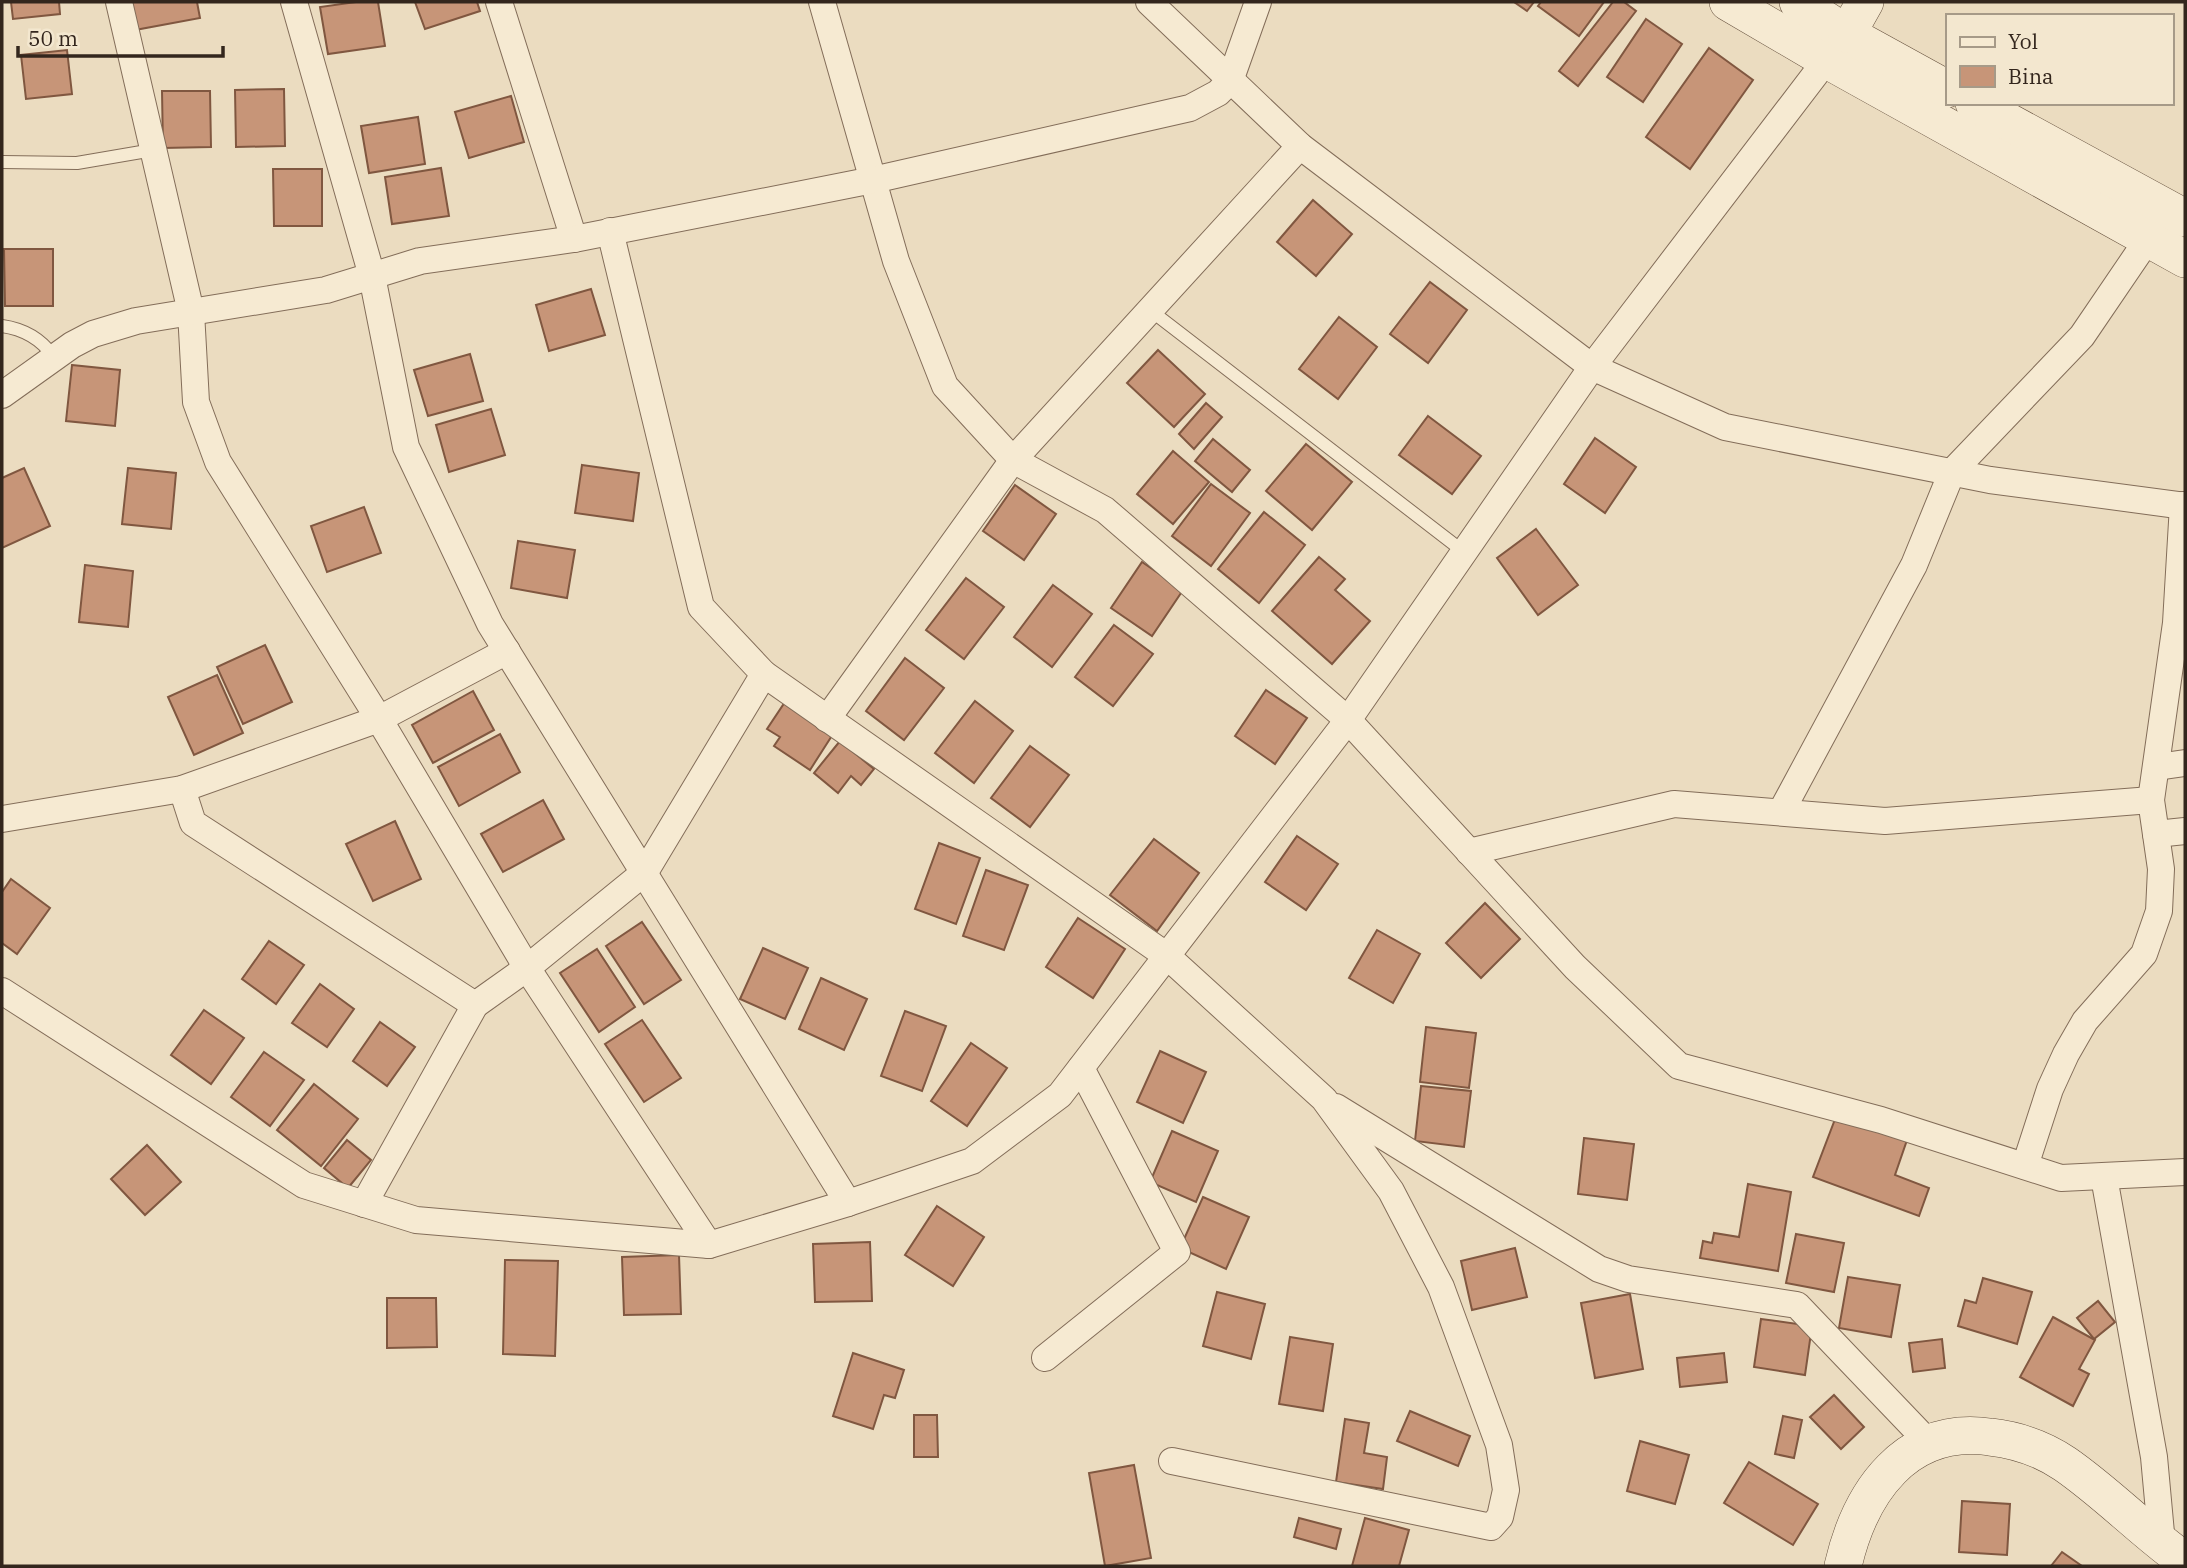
<svg xmlns="http://www.w3.org/2000/svg" width="2187" height="1568" font-family="'IBM Plex Serif',serif">
  <style>
    .building { fill: #c79578; stroke: #805740; stroke-width: 2 }
    .lines { fill: none; stroke-linecap: round; stroke-linejoin: round }
    .lane-casing { stroke: #836d59; stroke-width: 14 }
    .street-casing { stroke: #836d59; stroke-width: 28 }
    .secondary-casing { stroke: #644f3c; stroke-width: 38 }
    .lane { stroke: #f6ead2; stroke-width: 12 }
    .street { stroke: #f6ead2; stroke-width: 26 }
    .secondary { stroke: #f6ead2; stroke-width: 37 }
  </style>
  <rect width="100%" height="100%" fill="#ebdcc0"/>
  <g class="building">
    <polygon points="11,2 59,2 60,14 13,19"/>
    <polygon points="130,2 197,2 200,18 135,30"/>
    <polygon points="356,2 378,2 385,46 328,54 320,7"/>
    <polygon points="415,2 477,2 480,11 425,29"/>
    <polygon points="1514,2 1534,2 1527,11"/>
    <polygon points="1541,2 1604,2 1579,36 1538,6"/>
    <polygon points="1613,2 1624,2 1636,11 1578,86 1559,71"/>
    <polygon points="1646,19 1682,44 1643,102 1607,77"/>
    <polygon points="1709,48 1753,80 1690,169 1646,137"/>
    <polygon points="67,50 72,94 26,99 21,55"/>
    <polygon points="284,89 285,146 236,147 235,90"/>
    <polygon points="162,91 210,91 211,147 163,148"/>
    <polygon points="511,96 524,142 469,158 455,112"/>
    <polygon points="418,117 425,164 369,173 361,126"/>
    <polygon points="441,168 449,216 392,224 385,177"/>
    <polygon points="273,169 322,169 322,226 274,226"/>
    <polygon points="1313,200 1352,234 1316,276 1277,242"/>
    <polygon points="4,249 53,249 53,306 5,306"/>
    <polygon points="1430,282 1467,310 1428,363 1390,334"/>
    <polygon points="591,289 605,335 549,351 536,305"/>
    <polygon points="1339,317 1377,347 1338,399 1299,369"/>
    <polygon points="1158,350 1205,394 1174,427 1127,383"/>
    <polygon points="470,354 483,401 428,416 414,370"/>
    <polygon points="72,365 120,370 115,426 66,421"/>
    <polygon points="1206,403 1222,417 1194,449 1179,434"/>
    <polygon points="491,409 505,455 449,472 436,425"/>
    <polygon points="1428,416 1481,456 1452,494 1399,455"/>
    <polygon points="1595,438 1636,467 1605,513 1564,484"/>
    <polygon points="1213,439 1250,470 1232,492 1195,461"/>
    <polygon points="1306,444 1352,482 1312,530 1266,491"/>
    <polygon points="1173,451 1209,482 1173,524 1137,494"/>
    <polygon points="582,465 639,473 633,521 575,513"/>
    <polygon points="24,468 50,526 2,548 2,478"/>
    <polygon points="128,468 176,473 171,529 122,524"/>
    <polygon points="1211,484 1250,513 1211,566 1172,536"/>
    <polygon points="1015,485 1056,514 1024,560 983,531"/>
    <polygon points="364,507 381,553 327,572 311,526"/>
    <polygon points="1264,512 1305,545 1259,603 1218,569"/>
    <polygon points="1536,529 1578,585 1538,615 1497,558"/>
    <polygon points="518,541 575,550 567,598 511,588"/>
    <polygon points="1319,557 1345,579 1335,590 1370,621 1332,664 1272,611"/>
    <polygon points="1142,562 1183,590 1152,636 1111,608"/>
    <polygon points="85,565 133,571 128,627 79,622"/>
    <polygon points="966,578 1004,607 964,659 926,630"/>
    <polygon points="1053,585 1092,614 1052,667 1014,637"/>
    <polygon points="1114,625 1153,654 1113,706 1075,677"/>
    <polygon points="265,645 292,702 243,724 217,667"/>
    <polygon points="905,658 944,688 904,740 866,711"/>
    <polygon points="217,675 243,733 194,755 168,697"/>
    <polygon points="1266,690 1307,718 1275,764 1235,736"/>
    <polygon points="473,691 494,730 433,763 412,725"/>
    <polygon points="975,701 1013,731 974,783 935,753"/>
    <polygon points="785,702 833,734 810,770 774,746 780,737 767,729"/>
    <polygon points="500,734 520,772 459,806 438,767"/>
    <polygon points="840,741 874,769 861,785 851,776 838,793 814,773"/>
    <polygon points="1030,746 1069,775 1030,827 991,798"/>
    <polygon points="543,800 564,839 503,872 481,834"/>
    <polygon points="395,821 421,879 373,901 346,844"/>
    <polygon points="1297,836 1338,864 1306,910 1265,882"/>
    <polygon points="1154,839 1199,873 1157,931 1110,895"/>
    <polygon points="939,843 980,858 956,924 915,909"/>
    <polygon points="986,870 1028,885 1004,950 963,936"/>
    <polygon points="11,879 50,908 17,954 2,943 2,892"/>
    <polygon points="1485,903 1520,939 1481,978 1446,943"/>
    <polygon points="1078,918 1125,949 1093,998 1046,967"/>
    <polygon points="642,922 681,980 644,1004 606,946"/>
    <polygon points="1377,930 1420,954 1393,1003 1349,978"/>
    <polygon points="269,941 304,965 276,1004 242,979"/>
    <polygon points="763,948 808,968 785,1019 740,999"/>
    <polygon points="597,949 635,1007 599,1032 560,973"/>
    <polygon points="821,978 867,999 844,1050 799,1029"/>
    <polygon points="320,984 354,1009 327,1047 292,1023"/>
    <polygon points="204,1010 244,1038 211,1084 171,1055"/>
    <polygon points="905,1011 946,1026 922,1091 881,1076"/>
    <polygon points="642,1020 681,1078 644,1102 605,1044"/>
    <polygon points="380,1022 415,1047 387,1086 353,1061"/>
    <polygon points="1426,1027 1476,1033 1469,1088 1420,1082"/>
    <polygon points="971,1043 1007,1068 967,1126 931,1101"/>
    <polygon points="1160,1051 1206,1072 1183,1123 1137,1102"/>
    <polygon points="264,1052 304,1080 270,1126 231,1097"/>
    <polygon points="314,1084 358,1119 321,1166 277,1130"/>
    <polygon points="1421,1086 1471,1091 1464,1147 1415,1141"/>
    <polygon points="1837,1114 1907,1140 1895,1175 1929,1188 1919,1216 1813,1177"/>
    <polygon points="1172,1131 1218,1151 1196,1202 1150,1182"/>
    <polygon points="1584,1138 1634,1144 1627,1200 1578,1194"/>
    <polygon points="347,1140 371,1160 348,1188 324,1168"/>
    <polygon points="147,1145 181,1182 145,1215 111,1179"/>
    <polygon points="1748,1184 1791,1192 1778,1271 1700,1258 1703,1241 1712,1243 1714,1233 1739,1237"/>
    <polygon points="1203,1197 1249,1217 1226,1269 1180,1248"/>
    <polygon points="937,1206 984,1237 953,1286 905,1255"/>
    <polygon points="1796,1234 1844,1243 1834,1292 1786,1283"/>
    <polygon points="870,1242 872,1301 815,1302 813,1244"/>
    <polygon points="1515,1248 1527,1297 1472,1310 1461,1261"/>
    <polygon points="679,1255 681,1314 624,1315 622,1257"/>
    <polygon points="505,1260 558,1261 555,1356 503,1354"/>
    <polygon points="1848,1277 1900,1285 1891,1337 1839,1328"/>
    <polygon points="1983,1278 2032,1292 2017,1344 1958,1326 1965,1300 1976,1303"/>
    <polygon points="1217,1292 1265,1304 1251,1359 1203,1346"/>
    <polygon points="1630,1294 1643,1369 1595,1378 1581,1303"/>
    <polygon points="387,1298 436,1298 437,1347 387,1348"/>
    <polygon points="2098,1301 2115,1322 2094,1339 2077,1318"/>
    <polygon points="2053,1317 2095,1340 2079,1369 2089,1374 2073,1406 2020,1377"/>
    <polygon points="1761,1319 1812,1326 1805,1375 1754,1367"/>
    <polygon points="1290,1337 1333,1344 1323,1411 1279,1404"/>
    <polygon points="1942,1339 1945,1368 1913,1372 1909,1343"/>
    <polygon points="853,1353 904,1370 895,1398 884,1395 873,1429 833,1416"/>
    <polygon points="1724,1353 1727,1382 1680,1387 1677,1358"/>
    <polygon points="1834,1395 1864,1427 1841,1449 1810,1417"/>
    <polygon points="1410,1411 1470,1436 1458,1466 1397,1441"/>
    <polygon points="914,1415 937,1415 938,1457 914,1457"/>
    <polygon points="1783,1416 1802,1420 1794,1458 1775,1454"/>
    <polygon points="1345,1419 1369,1423 1364,1453 1387,1457 1383,1489 1336,1482"/>
    <polygon points="1640,1441 1689,1455 1675,1504 1627,1491"/>
    <polygon points="1749,1462 1818,1504 1793,1545 1724,1503"/>
    <polygon points="1134,1465 1151,1558 1105,1566 1089,1473"/>
    <polygon points="1962,1501 2010,1504 2007,1555 1959,1552"/>
    <polygon points="1299,1518 1341,1529 1336,1549 1294,1537"/>
    <polygon points="1365,1518 1409,1530 1399,1566 1352,1566"/>
    <polygon points="2062,1552 2082,1566 2051,1566"/>
  </g>
  <g class="lines">
    <g class="lane-casing">
      <g id="lane">
        <polyline points="2,162 77,163 153,150"/>
        <polyline points="1150,310 1464,552"/>
        <path d="M2,326C23,329 41,339 53,356"/>
      </g>
    </g>
    <g class="street-casing">
      <g id="street">
        <polyline points="119,2 191,312 196,402 218,462 379,719 527,968 709,1245"/>
        <polyline points="294,2 372,276 406,447 490,624 848,1203"/>
        <polyline points="499,2 574,239"/>
        <polyline points="822,2 896,261 945,386 1013,460 1105,510 1348,720 1575,967 1679,1066 1881,1120 2061,1178 2185,1172"/>
        <polyline points="1149,2 1300,146 1592,367 1725,427 1990,480 2185,506"/>
        <polyline points="2,395 72,345 93,334 136,321 326,290 420,261 574,239 873,180 1190,108 1218,93 1230,81 1258,2"/>
        <polyline points="764,674 1167,956 1324,1099 1391,1191 1441,1287 1499,1445 1506,1490 1500,1517 1491,1527 1172,1461"/>
        <polyline points="827,719 1013,460 1300,146"/>
        <polyline points="2157,767 2185,763"/>
        <polyline points="182,789 193,823 475,1005 527,968 645,872 764,674 701,607 610,231"/>
        <polyline points="1781,812 1914,565 1952,472 2082,336 2148,239"/>
        <polyline points="2,819 182,789 379,719 507,651"/>
        <polyline points="2156,834 2185,831"/>
        <polyline points="1469,852 1674,804 1885,821 2151,800"/>
        <polyline points="2,991 304,1185 416,1220 709,1245 848,1203 972,1161 1060,1095 1348,720 1592,367 1837,46"/>
        <polyline points="1336,1107 1599,1269 1628,1279 1797,1305 1929,1443"/>
        <polyline points="2025,1166 2050,1089 2066,1054 2085,1021 2144,954 2159,911 2161,869 2151,800 2176,623 2183,505"/>
        <polyline points="2104,1177 2154,1457 2162,1544"/>
        <polyline points="364,1204 475,1005"/>
        <polyline points="1045,1358 1177,1252 1081,1068"/>
      </g>
    </g>
    <g class="secondary-casing">
      <g id="secondary">
        <polyline points="1728,2 1827,60 2185,259"/>
        <polyline points="1798,2 1847,34 1947,89"/>
        <polyline points="1847,34 1865,2"/>
        <polyline points="1974,103 2185,218"/>
        <path d="M1843,1566C1860,1492 1906,1425 1990,1437C2017,1440 2043,1449 2065,1464C2107,1493 2143,1531 2185,1561"/>
      </g>
    </g>
    <use href="#lane" class="lane"/>
    <use href="#street" class="street"/>
    <use href="#secondary" class="secondary"/>
  </g>
  <rect width="2187" height="1568" fill="none" stroke="#33261d" stroke-width="7"/>
  <rect x="1946" y="14" width="228" height="91" fill="#f3e7cf" stroke="#a69a88" stroke-width="2"/>
  <rect x="1960" y="37" width="35" height="10" fill="#f6ead2" stroke="#a69a88" stroke-width="2"/>
  <text x="2008" y="49" font-size="21" fill="#33261d">Yol</text>
  <rect x="1960" y="66" width="35" height="21" fill="#c79578" stroke="#a69a88" stroke-width="2"/>
  <text x="2008" y="84" font-size="21" fill="#33261d">Bina</text>
  <path d="M18 46v10h205v-10" fill="none" stroke="#33261d" stroke-width="3.5"/>
  <text x="28" y="46" font-size="21" fill="#33261d" stroke="#f3e7cf" stroke-width="5" paint-order="stroke">50 m</text>
</svg>
